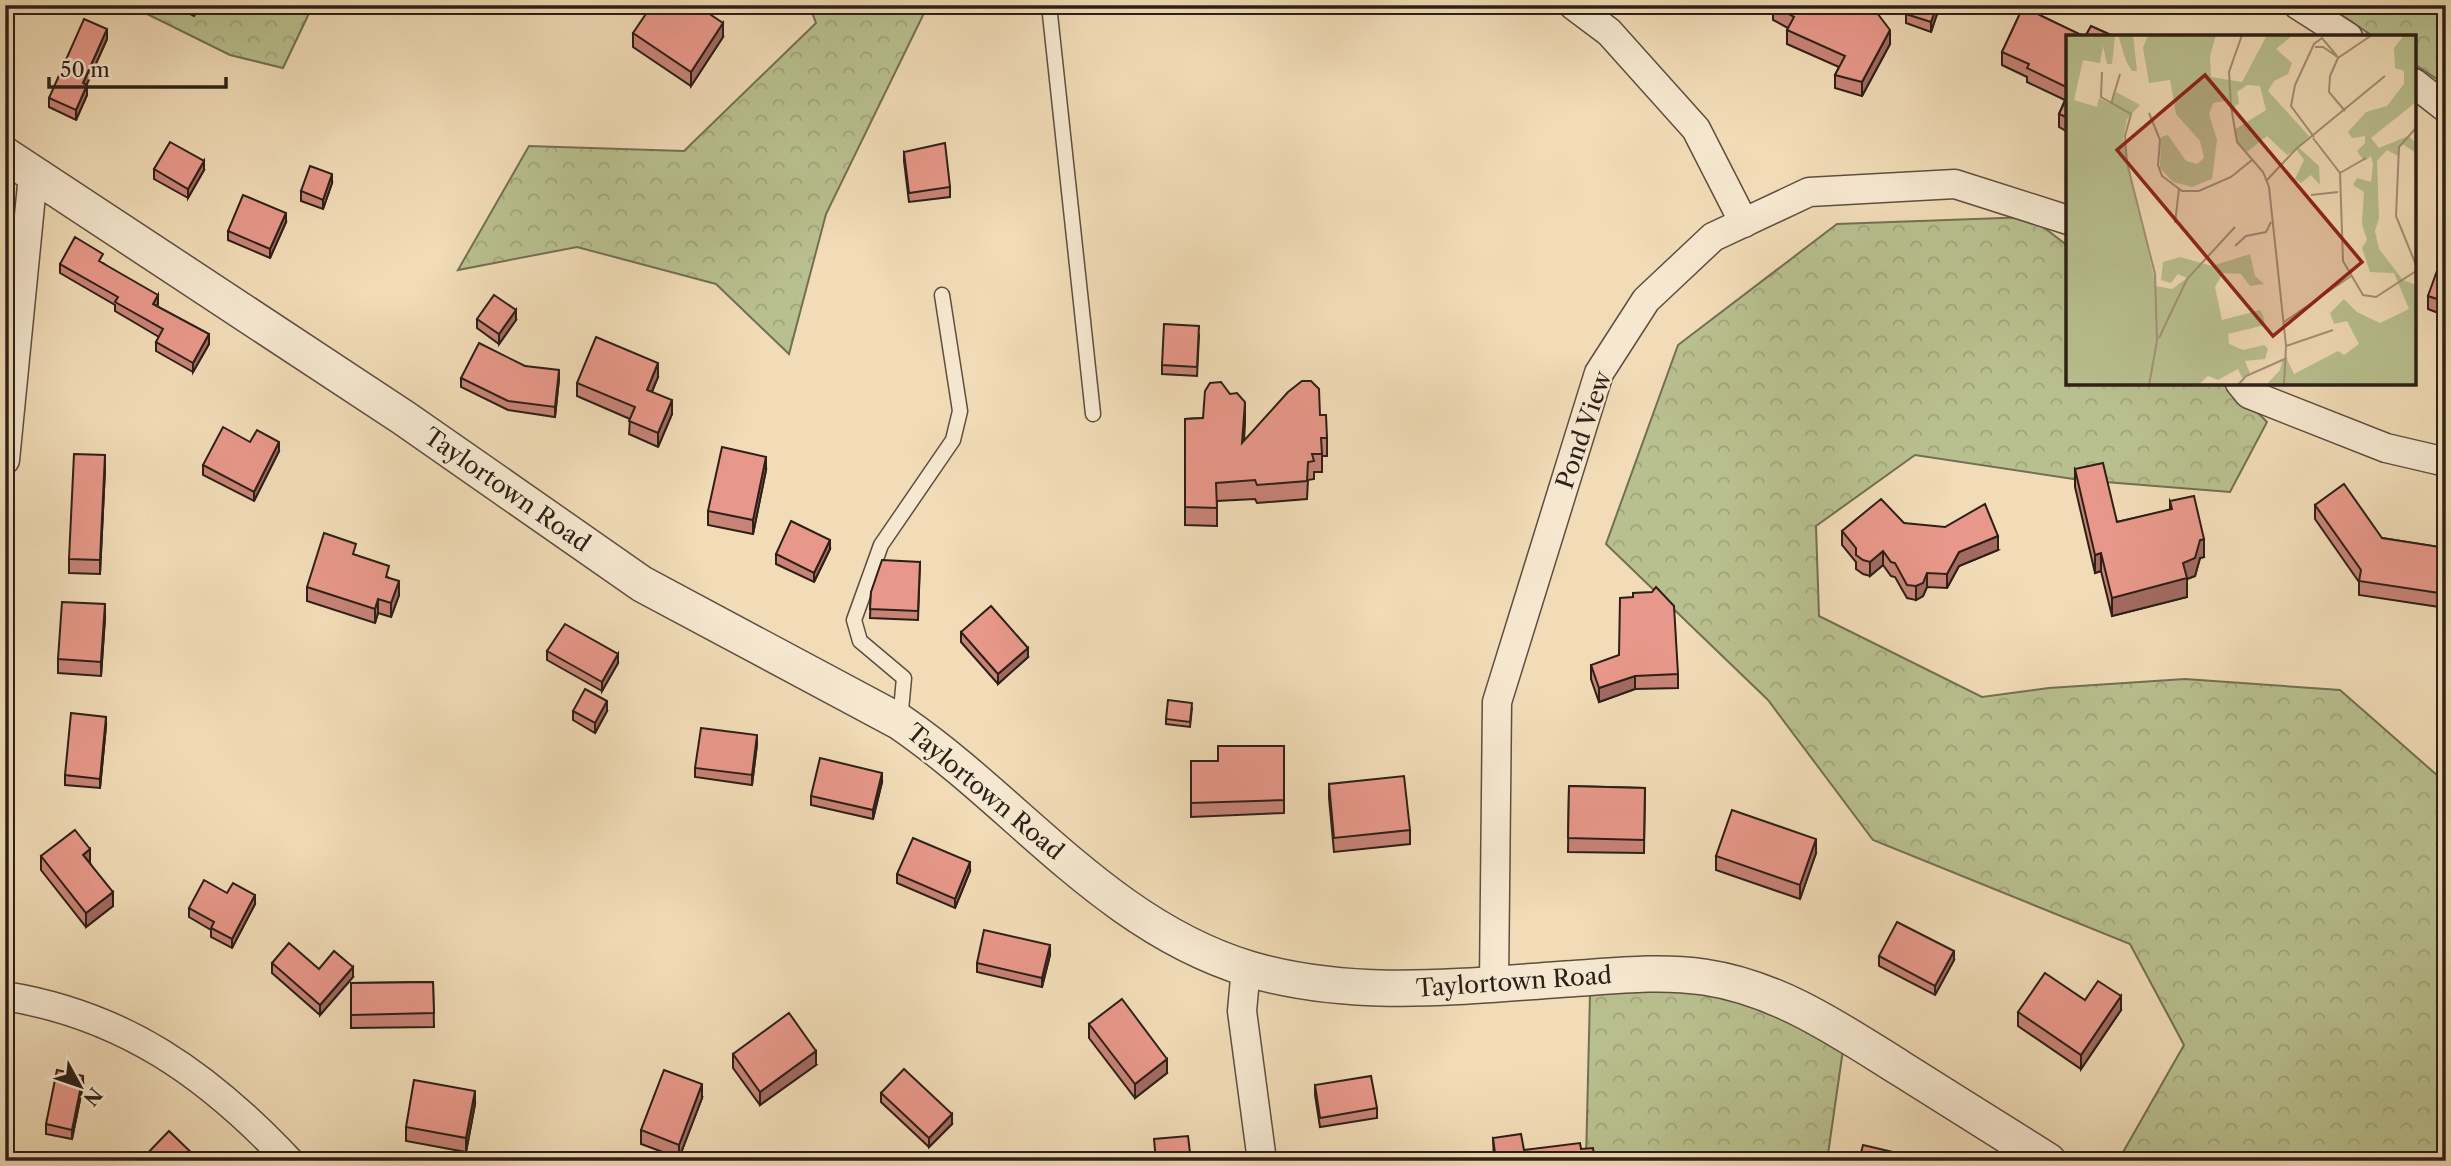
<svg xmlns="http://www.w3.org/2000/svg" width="2451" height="1166" font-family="'Libre Caslon Text',serif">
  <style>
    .forest { fill: url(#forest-crowns); stroke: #727053; stroke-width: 2 }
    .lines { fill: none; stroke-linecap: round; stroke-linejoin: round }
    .service-casing { stroke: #5d4f3f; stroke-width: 17 }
    .minor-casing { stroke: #5d4f3f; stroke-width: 31 }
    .tertiary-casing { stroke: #5d4f3f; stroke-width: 38 }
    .service { stroke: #f6e8d0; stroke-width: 14 }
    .minor { stroke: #f6e8d0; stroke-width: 28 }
    .tertiary { stroke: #f6e8d0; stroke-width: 35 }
    .wall { fill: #c88377; stroke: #2c2017; stroke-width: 2 }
    .shaded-wall { fill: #a26a61; stroke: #2c2017; stroke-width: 2 }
    .building { fill: #e8988a; stroke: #2c2017; stroke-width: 2 }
    .labels { text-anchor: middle; stroke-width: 5; stroke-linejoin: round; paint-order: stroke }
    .street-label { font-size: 24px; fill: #2c2017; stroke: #f6e8d0 }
    .inset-road { fill: none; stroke: #a29177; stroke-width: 2 }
    .view { fill: #8f2418; fill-opacity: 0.15; stroke: #8f2418; stroke-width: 3.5 }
    .inset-edge { fill: none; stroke: #2c2017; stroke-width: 3.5 }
  </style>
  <defs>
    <pattern id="forest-crowns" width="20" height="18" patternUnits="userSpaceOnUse" patternTransform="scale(1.75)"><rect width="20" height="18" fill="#b9c08f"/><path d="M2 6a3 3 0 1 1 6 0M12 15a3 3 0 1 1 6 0" fill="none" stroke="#9fa57b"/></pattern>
  </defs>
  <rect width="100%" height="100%" fill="#f1dcb7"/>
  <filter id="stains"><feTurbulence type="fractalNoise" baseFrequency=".00286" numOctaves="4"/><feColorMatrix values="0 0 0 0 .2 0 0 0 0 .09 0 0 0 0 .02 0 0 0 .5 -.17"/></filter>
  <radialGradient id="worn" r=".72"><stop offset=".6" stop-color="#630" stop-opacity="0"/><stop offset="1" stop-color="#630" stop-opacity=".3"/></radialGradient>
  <g class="forest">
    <polygon points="144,5 313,5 283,68 230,55 141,11"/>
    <polygon points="809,5 928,5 826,214 789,354 716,284 577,247 458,270 529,146 684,151 816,23"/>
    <polygon points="2327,5 2446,5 2446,85 2414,64 2414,37 2374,37"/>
    <polygon points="2030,217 2068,246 2068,383 2228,383 2267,422 2230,492 2080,480 1915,455 1816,526 1819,616 1982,697 2049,688 2185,679 2340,690 2446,783 2446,1161 2118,1161 2184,1045 2130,944 1873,840 1768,700 1606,544 1678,345 1837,224"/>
    <polygon points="1721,983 1845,1036 1827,1161 1586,1161 1590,994"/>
  </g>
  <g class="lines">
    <g class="service-casing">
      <g id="service">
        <polyline points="1049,5 1093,414"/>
        <polyline points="900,721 904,678 860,641 854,620 881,545 953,440 960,411 942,295"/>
      </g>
    </g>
    <g class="minor-casing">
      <g id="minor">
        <polyline points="1573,5 1609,32 1696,129 1744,223"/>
        <polyline points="2298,5 2348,37"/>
        <polyline points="2414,83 2446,108"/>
        <polyline points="2240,383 2249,394 2386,448 2446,462"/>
        <polyline points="5,460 33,175"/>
        <polyline points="1246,968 1242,1011 1262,1161"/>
        <polyline points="1494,983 1497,702 1599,373 1646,300 1713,237 1809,192 1955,184 2068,220"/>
        <path d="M5,996C124,1015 208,1075 289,1161"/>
      </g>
    </g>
    <g class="tertiary-casing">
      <path id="tertiary" d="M5,155L404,418L642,584L900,722C1018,803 1107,926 1249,969C1359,1001 1470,985 1582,978C1622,975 1663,971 1704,977C1778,988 1838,1029 1900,1068C1949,1099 1999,1130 2048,1161"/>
    </g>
    <use href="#service" class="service"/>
    <use href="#minor" class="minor"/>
    <use href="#tertiary" class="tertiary"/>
  </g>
  <g class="wall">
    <polygon points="172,5 199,5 194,16"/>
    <polygon points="1909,5 1940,5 1931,32 1906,23 1906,14"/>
    <polygon points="1773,6 1890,44 1862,96 1835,88 1835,75 1839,67 1787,44 1787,30 1788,28 1773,20"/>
    <polygon points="2023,7 2085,37 2091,26 2113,36 2113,37 2068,37 2068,132 2059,127 2059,114 2065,100 2027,82 2027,77 2002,65 2002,52"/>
    <polygon points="633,33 723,37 691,86 633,47"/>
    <polygon points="107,39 86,85 87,95 76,120 49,107 49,98"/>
    <polygon points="904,152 950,187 950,197 909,202 904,161"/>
    <polygon points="154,169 204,170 188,198 154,179"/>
    <polygon points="332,183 323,209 301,201 301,191"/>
    <polygon points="286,222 270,258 228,240 228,231"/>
    <polygon points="2446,252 2446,316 2428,309 2428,296"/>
    <polygon points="103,263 158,304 157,306 209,344 193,372 156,351 156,342 159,337 115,311 115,305 60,273 60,264"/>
    <polygon points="477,319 516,320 499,344 477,328"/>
    <polygon points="1199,335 1197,376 1162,374 1162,365"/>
    <polygon points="525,366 559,379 555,417 508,410 461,387 461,378"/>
    <polygon points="658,377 652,392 672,414 658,447 629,434 630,419 577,396 577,383"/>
    <polygon points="1320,415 1327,438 1327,456 1322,456 1322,472 1314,472 1314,479 1308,480 1307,499 1257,503 1255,499 1217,501 1217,526 1185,525 1185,419 1203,418 1245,420 1244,442"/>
    <polygon points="250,442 279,451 254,501 203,475 203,465"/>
    <polygon points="105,469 100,574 69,573 69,559"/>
    <polygon points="2075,469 2117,522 2170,510 2170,501 2204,557 2200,558 2195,576 2187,579 2187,597 2112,616 2101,571 2095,573 2075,487"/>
    <polygon points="766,470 753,534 708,525 708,511"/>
    <polygon points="2315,505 2382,538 2446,548 2446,608 2359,595 2359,582 2315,519"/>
    <polygon points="1904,523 1998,550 1959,566 1947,588 1927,587 1923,596 1916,600 1907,598 1895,577 1891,576 1883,565 1870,576 1863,574 1856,569 1856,562 1842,545 1842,531"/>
    <polygon points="830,549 814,582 776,564 776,554"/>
    <polygon points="356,555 389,578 399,595 391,617 378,613 375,623 307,601 307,587"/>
    <polygon points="920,562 918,620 870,618 871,592"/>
    <polygon points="105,618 101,676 58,673 58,659"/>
    <polygon points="961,632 1028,657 998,684 961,642"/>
    <polygon points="547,651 618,663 602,691 547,660"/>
    <polygon points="1591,665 1678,674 1678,688 1635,689 1599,702 1591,679"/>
    <polygon points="1192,708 1190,727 1166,724 1166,719"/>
    <polygon points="573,711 607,711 595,733 573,720"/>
    <polygon points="106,726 100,788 65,785 65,775"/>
    <polygon points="757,744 752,785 695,777 695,768"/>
    <polygon points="1284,746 1284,813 1191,817 1191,761 1218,761"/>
    <polygon points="882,782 873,819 811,805 811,796"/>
    <polygon points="1329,784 1410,830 1410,844 1334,852 1329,798"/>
    <polygon points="1569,786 1645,788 1644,853 1568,852"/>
    <polygon points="1816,853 1800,899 1716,870 1716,856"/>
    <polygon points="41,856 90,863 113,906 86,927 41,870"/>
    <polygon points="970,871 955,908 897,883 897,874"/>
    <polygon points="227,893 255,904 232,948 211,937 211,930 189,917 189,908"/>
    <polygon points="1050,955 1042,987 977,972 977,963"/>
    <polygon points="1879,956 1954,960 1935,995 1879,966"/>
    <polygon points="272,963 319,969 353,977 320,1015 272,973"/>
    <polygon points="433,982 434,1027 351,1028 351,983"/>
    <polygon points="2085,1000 2121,1010 2081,1069 2018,1026 2018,1012"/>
    <polygon points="1089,1024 1167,1073 1135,1098 1089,1038"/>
    <polygon points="733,1054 816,1065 760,1105 733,1068"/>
    <polygon points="83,1085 72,1139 46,1134 46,1124"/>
    <polygon points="1315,1085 1377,1108 1377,1118 1320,1127 1315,1095"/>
    <polygon points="881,1093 952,1124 929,1147 881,1102"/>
    <polygon points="702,1098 679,1158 641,1144 641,1130"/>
    <polygon points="475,1104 466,1152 406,1141 406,1127"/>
    <polygon points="1493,1138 1524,1150 1581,1149 1595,1161 1494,1161"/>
  </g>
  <g class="shaded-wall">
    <polygon points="194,5 199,5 194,16"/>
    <polygon points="1937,5 1940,5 1931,32 1931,22"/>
    <polygon points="723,23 723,37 691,86 691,72"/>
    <polygon points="107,29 107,39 83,93 83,83"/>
    <polygon points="1890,30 1890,44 1862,96 1862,82"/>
    <polygon points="87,85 87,95 76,120 76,110"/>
    <polygon points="204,161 204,170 188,198 188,189"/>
    <polygon points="332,174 332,183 323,209 323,200"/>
    <polygon points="286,213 286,222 270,258 270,249"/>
    <polygon points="158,295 158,304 153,313 153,304"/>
    <polygon points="516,310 516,320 499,344 499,334"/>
    <polygon points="209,334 209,344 193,372 193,363"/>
    <polygon points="658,363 658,377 647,403 647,390"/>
    <polygon points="559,370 559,379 555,417 555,407"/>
    <polygon points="672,400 672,414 658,447 658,433"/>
    <polygon points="1245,402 1245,420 1242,461 1242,443"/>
    <polygon points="279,442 279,451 254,501 254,492"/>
    <polygon points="105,455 105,469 100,574 100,560"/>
    <polygon points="766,457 766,470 753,534 753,520"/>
    <polygon points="1998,536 1998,550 1959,566 1947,588 1947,574 1959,552"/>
    <polygon points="2204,539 2204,557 2200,558 2195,576 2187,579 2187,597 2112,616 2112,598 2183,563 2200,540"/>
    <polygon points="830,540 830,549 814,582 814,573"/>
    <polygon points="1883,551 1883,565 1870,576 1870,562"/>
    <polygon points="2101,553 2101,571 2095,573 2095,555"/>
    <polygon points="1927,573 1927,587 1923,596 1916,600 1916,586"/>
    <polygon points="399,581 399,595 391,617 391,603"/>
    <polygon points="378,599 378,613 375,623 375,609"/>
    <polygon points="105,604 105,618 101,676 101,662"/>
    <polygon points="1028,648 1028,657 998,684 998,674"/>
    <polygon points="618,654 618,663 602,691 602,682"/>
    <polygon points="1635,676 1635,689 1599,702 1599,688"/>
    <polygon points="607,701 607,711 595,733 595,723"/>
    <polygon points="106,717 106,726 100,788 100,779"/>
    <polygon points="757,735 757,744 752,785 752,775"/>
    <polygon points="882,773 882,782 873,819 873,810"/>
    <polygon points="1816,839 1816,853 1800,899 1800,885"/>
    <polygon points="90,849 90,863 83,855"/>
    <polygon points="970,862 970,871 955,908 955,899"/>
    <polygon points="113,892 113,906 86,927 86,913"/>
    <polygon points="255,895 255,904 232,948 232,939"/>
    <polygon points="1050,945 1050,955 1042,987 1042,978"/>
    <polygon points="1954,951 1954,960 1935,995 1935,986"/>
    <polygon points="353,967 353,977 320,1015 320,1005"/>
    <polygon points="2121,996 2121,1010 2081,1069 2081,1055"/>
    <polygon points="816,1051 816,1065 760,1105 760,1092"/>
    <polygon points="1167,1059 1167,1073 1135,1098 1135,1084"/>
    <polygon points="83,1076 83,1085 72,1139 72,1130"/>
    <polygon points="702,1084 702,1098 679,1158 679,1145"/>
    <polygon points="475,1091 475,1104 466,1152 466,1138"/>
    <polygon points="952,1114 952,1124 929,1147 929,1138"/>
  </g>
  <g class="building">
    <polygon points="652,5 696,5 723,23 691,72 633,33"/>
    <polygon points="1773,5 1871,5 1890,30 1862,82 1835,75 1845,56 1787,30 1794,17"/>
    <polygon points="1909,5 1937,5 1931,22 1906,14"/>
    <polygon points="2023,7 2085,37 2091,26 2113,36 2113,37 2068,37 2068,88 2027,68 2029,64 2002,52"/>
    <polygon points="84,19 107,29 83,83 87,85 76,110 49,98"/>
    <polygon points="2068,95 2068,118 2059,114"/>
    <polygon points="170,142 204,161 188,189 154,169"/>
    <polygon points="945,143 950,187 909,193 904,152"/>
    <polygon points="310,166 332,174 323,200 301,191"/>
    <polygon points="243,195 286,213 270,249 228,231"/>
    <polygon points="75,237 103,254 99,261 158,295 153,304 209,334 193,363 156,342 163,329 115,302 118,297 60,264"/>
    <polygon points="2444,251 2446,252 2446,302 2428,296"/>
    <polygon points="494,295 516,310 499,334 477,319"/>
    <polygon points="1164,324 1199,326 1197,367 1162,365"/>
    <polygon points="596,337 658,363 647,390 672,400 658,433 629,421 635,407 577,383"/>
    <polygon points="479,343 525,366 559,370 555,407 508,401 461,378"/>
    <polygon points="1302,381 1311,381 1319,389 1320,415 1326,415 1327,438 1321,438 1322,454 1312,454 1314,461 1308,462 1307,481 1257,485 1255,480 1216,483 1217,508 1185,507 1185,419 1203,418 1205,391 1210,383 1221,382 1230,394 1237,393 1245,402 1242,443 1288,392"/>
    <polygon points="223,427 250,442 257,430 279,442 254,492 203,465"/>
    <polygon points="722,447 766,457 753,520 708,511"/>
    <polygon points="74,454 105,455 100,560 69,559"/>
    <polygon points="2103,463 2117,522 2172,509 2170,501 2194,496 2204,539 2200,540 2195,558 2183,563 2187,578 2112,598 2101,553 2095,555 2075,469"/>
    <polygon points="2344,484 2382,538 2446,548 2446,594 2359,581 2361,570 2315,505"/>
    <polygon points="1881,499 1904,523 1945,527 1985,504 1998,536 1959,552 1947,574 1927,573 1923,583 1916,586 1907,585 1895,563 1891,562 1883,551 1870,562 1863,560 1856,555 1856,548 1842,531"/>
    <polygon points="791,521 830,540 814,573 776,554"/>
    <polygon points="324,533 356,544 353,554 389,566 386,577 399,581 391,603 378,599 375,609 307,587"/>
    <polygon points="882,560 920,562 918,611 870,609 871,592"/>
    <polygon points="1656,587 1674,606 1678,674 1635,676 1599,688 1591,665 1619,655 1620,598 1633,597 1633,593 1652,592"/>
    <polygon points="62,602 105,604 101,662 58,659"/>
    <polygon points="991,606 1028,648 998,674 961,632"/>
    <polygon points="565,624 618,654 602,682 547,651"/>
    <polygon points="585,689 607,701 595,723 573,711"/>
    <polygon points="1168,700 1192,703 1190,722 1166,719"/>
    <polygon points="71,713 106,717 100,779 65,775"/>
    <polygon points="701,728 757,735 752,775 695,768"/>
    <polygon points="1218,746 1284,746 1284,800 1191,803 1191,761 1218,761"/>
    <polygon points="820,758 882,773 873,810 811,796"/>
    <polygon points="1404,776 1410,830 1334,838 1329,784"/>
    <polygon points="1569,786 1645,788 1644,840 1568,838"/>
    <polygon points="1732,810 1816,839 1800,885 1716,856"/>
    <polygon points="75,830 90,849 83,855 113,892 86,913 41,856"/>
    <polygon points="913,838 970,862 955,899 897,874"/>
    <polygon points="204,880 227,893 233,883 255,895 232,939 211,928 214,922 189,908"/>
    <polygon points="1897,922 1954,951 1935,986 1879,956"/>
    <polygon points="984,930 1050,945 1042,978 977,963"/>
    <polygon points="289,943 319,969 334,951 353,967 320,1005 272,963"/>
    <polygon points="2045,973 2085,1000 2098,981 2121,996 2081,1055 2018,1012"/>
    <polygon points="433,982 434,1013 351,1015 351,983"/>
    <polygon points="1122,999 1167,1059 1135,1084 1089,1024"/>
    <polygon points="789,1013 816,1051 760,1092 733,1054"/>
    <polygon points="904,1069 952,1114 929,1138 881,1093"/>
    <polygon points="57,1070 83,1076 72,1130 46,1124"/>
    <polygon points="664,1070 702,1084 679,1145 641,1130"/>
    <polygon points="1371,1076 1377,1108 1320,1118 1315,1085"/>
    <polygon points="414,1080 475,1091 466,1138 406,1127"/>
    <polygon points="169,1131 200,1161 140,1161"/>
    <polygon points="1521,1134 1524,1150 1580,1143 1581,1149 1593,1148 1595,1161 1496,1161 1493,1138"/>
    <polygon points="1188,1136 1191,1161 1156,1161 1154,1139"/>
    <polygon points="1863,1145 1931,1161 1859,1161"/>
  </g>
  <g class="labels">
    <g class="street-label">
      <text transform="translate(1584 430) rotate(-71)" y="8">Pond View</text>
      <text transform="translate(507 490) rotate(35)" y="8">Taylortown Road</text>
      <text transform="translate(985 792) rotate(40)" y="8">Taylortown Road</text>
      <text transform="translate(1514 982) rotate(-4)" y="8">Taylortown Road</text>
    </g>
  </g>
  <g transform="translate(2066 35)">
    <rect width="350" height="350" fill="#f1dcb7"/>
    <path d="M0,0H49L46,29H41L37,11L34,28L17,25L8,65L31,72L33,63L45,69L50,57L74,70L61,84L57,104L90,251L106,254L121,243L112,239L105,248L95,245L97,227L114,222L146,231L184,219L189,241L198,249L184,251L175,239L157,238L149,252L156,285L194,275L197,280L199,290L162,299L163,309L177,315L198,310L202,314L199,324L179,326L184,338L176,343L172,334L152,345L142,341L132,350H0ZM52,0H67L71,36H66L60,26ZM82,0H150L144,21L145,42L176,47L200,2L227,0L210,14L226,28L222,39L208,46L202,56L243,101L232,112L253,131L254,150L245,140L235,148L229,144L238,125L230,114L221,120L201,101L181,117L172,108L168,95L200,75L194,51L181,50L171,57L173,68L165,75L164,65L147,68L143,79L151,105L146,144L126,152L107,147L94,133L95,102L102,100L120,126L131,129L138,123L134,106L110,79L104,45L83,48L77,13ZM338,0H350V67L305,103L313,113L342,101L350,108V118L335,108L332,121L321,115L311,126L313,183L309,196L313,214L337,245L350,250V350H200L214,335L216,326L221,324L228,339L272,316L278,320L293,309L281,286L268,289L264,278L278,264L291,277L314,288L343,274L328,238L304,237L296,213L301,205L296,189L298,157L287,150L291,143L305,147L307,129L305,121L298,126L291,116L299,108V101L286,103L282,97L300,77L321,71L338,49V36L329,33L328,13Z" fill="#b9c08f"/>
    <path class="inset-road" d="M176,0L163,37L165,71L171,107L197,137L203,152L220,311L218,350M249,12H257L273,23M36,37L35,62L65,79L59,101L61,128L89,239L91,306L83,350M45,69L54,39M279,76L263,57L264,41L272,23L306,0M83,78L94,105L92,130L96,141L116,156H133L165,142L186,125M350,93L333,112L330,181L350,230M248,102L225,71L229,50L248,9L256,3L271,21M247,103L274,138L277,226L297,260L310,262L350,236M274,138L300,123M201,145L230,114L319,41M245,160L272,157M109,188L113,154M169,211L180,201L200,197L205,187M218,287L285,241M93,303L121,244L169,192M220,311L267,295M172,350L180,341L221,323"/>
    <path class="view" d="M139,40L296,227L207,301L51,115Z"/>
    <rect width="350" height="350" class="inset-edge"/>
  </g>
  <rect width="2451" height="1166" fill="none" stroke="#f1dcb7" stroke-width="28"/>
  <rect x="7" y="7" width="2437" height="1152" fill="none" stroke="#2c2017" stroke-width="3.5"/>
  <rect x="14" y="14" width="2423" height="1138" fill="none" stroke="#2c2017" stroke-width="2"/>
  <g transform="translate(80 1086) rotate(130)" stroke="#f6e8d0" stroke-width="5" paint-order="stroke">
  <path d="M0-5L12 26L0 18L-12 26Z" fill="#2c2017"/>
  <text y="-10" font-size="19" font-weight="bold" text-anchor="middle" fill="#2c2017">N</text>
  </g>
  <path d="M49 77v10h177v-10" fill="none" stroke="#2c2017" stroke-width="3.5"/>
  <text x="60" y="77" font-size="21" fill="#2c2017" stroke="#f6e8d0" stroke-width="5" paint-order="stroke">50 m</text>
  <rect width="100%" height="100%" filter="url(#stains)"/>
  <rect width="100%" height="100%" fill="url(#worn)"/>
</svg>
